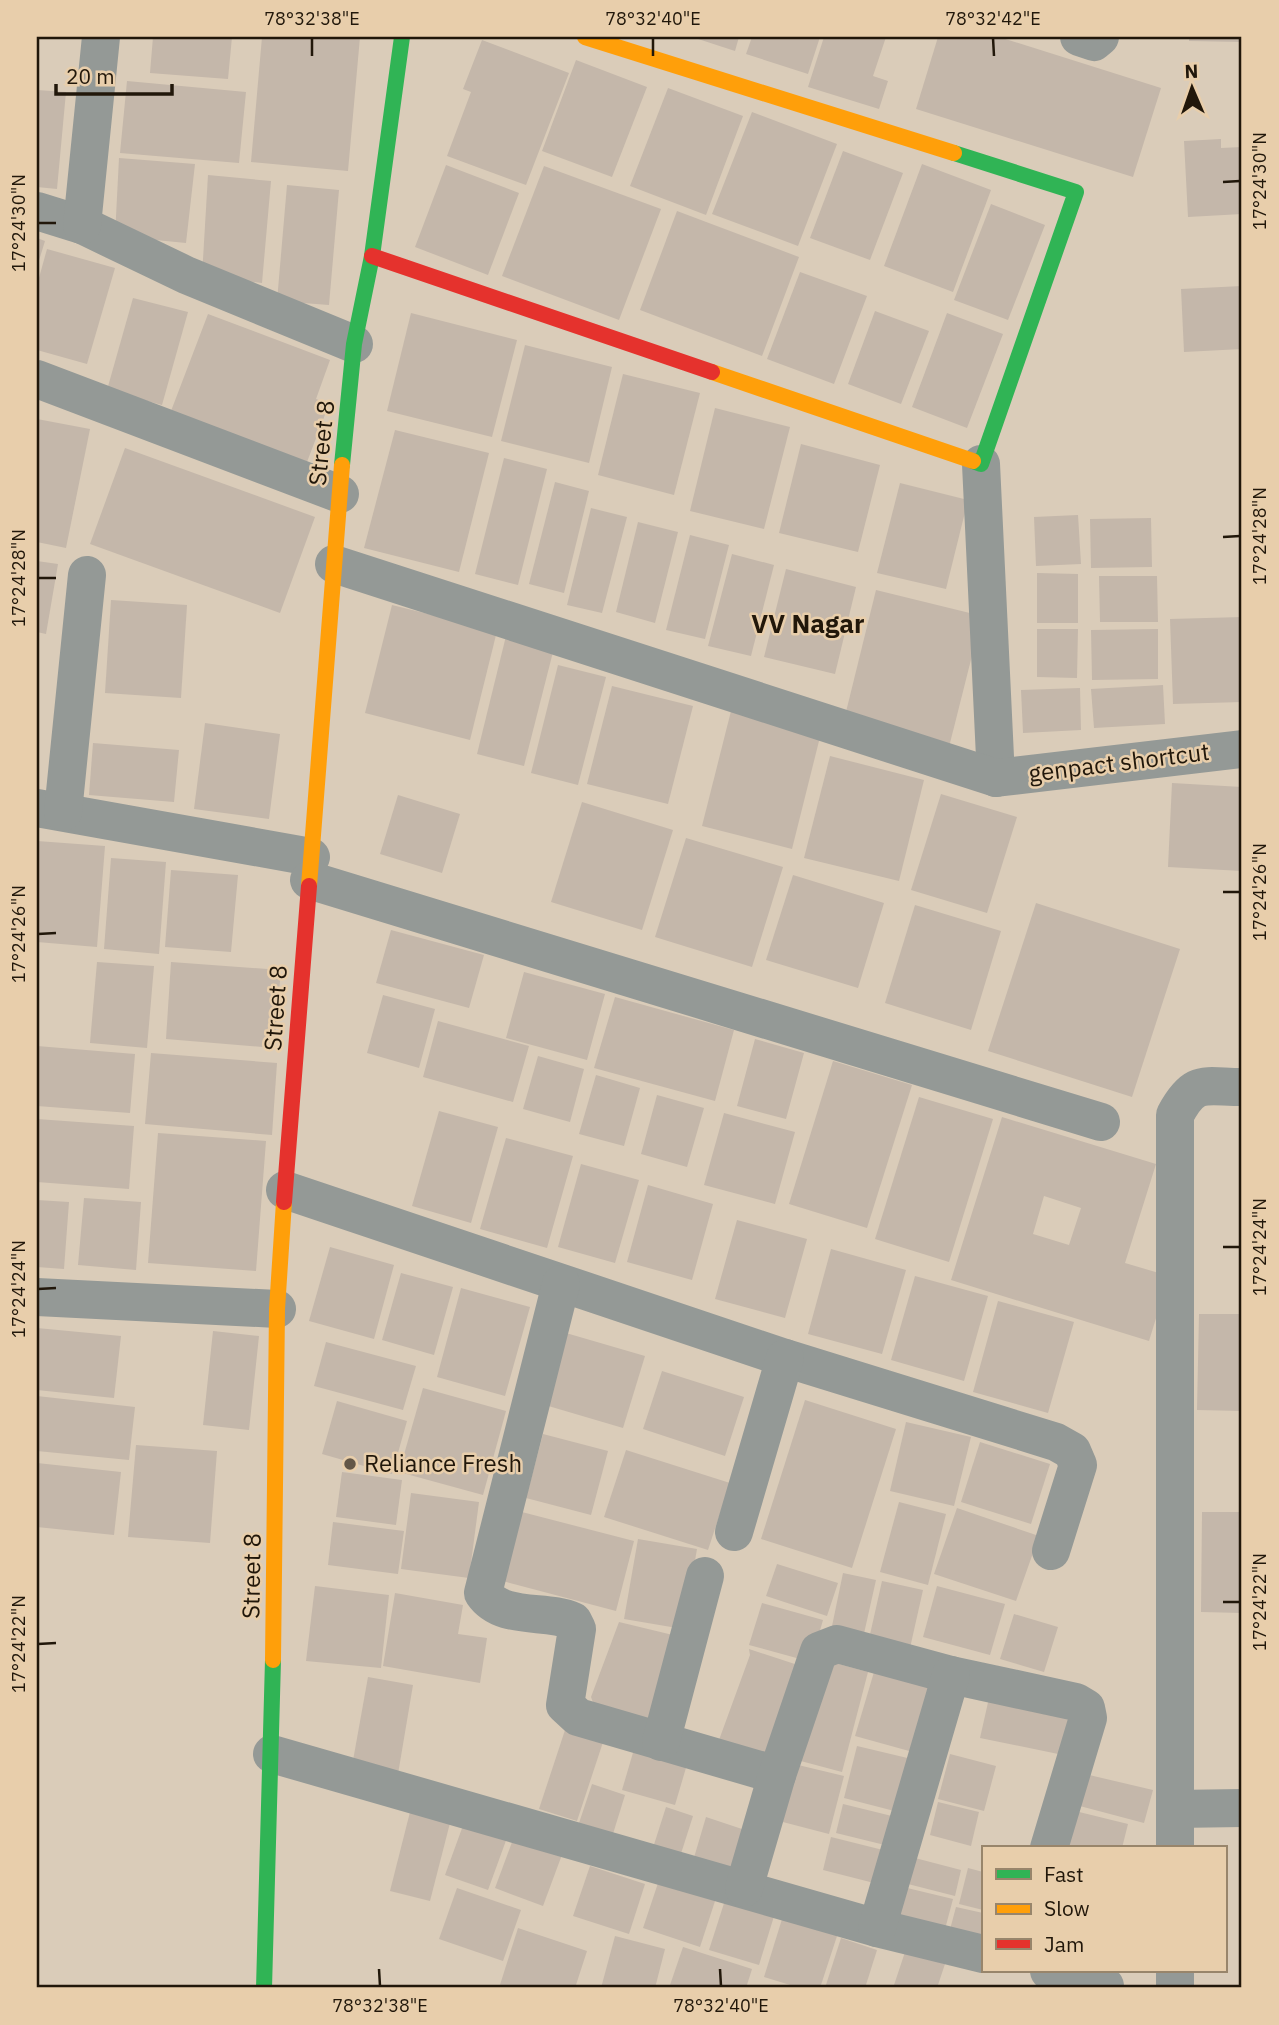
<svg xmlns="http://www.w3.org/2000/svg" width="1279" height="2025" font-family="'IBM Plex Sans',sans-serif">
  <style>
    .building { fill: #c4b7aa; fill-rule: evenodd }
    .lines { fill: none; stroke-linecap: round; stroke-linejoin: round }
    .street { stroke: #949996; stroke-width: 38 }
    .fast { stroke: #30b455; stroke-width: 16 }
    .slow { stroke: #ff9f0a; stroke-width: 16 }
    .jam { stroke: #e5322d; stroke-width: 16 }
    .ticks { fill: none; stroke: #21170a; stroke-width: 2.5 }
    .poi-dot { fill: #625647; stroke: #e8ceab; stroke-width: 2.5 }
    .labels { text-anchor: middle; stroke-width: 5; stroke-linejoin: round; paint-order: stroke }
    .street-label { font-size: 24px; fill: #21170a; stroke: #e8ceab }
    .poi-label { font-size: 24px; fill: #21170a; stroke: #e8ceab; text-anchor: start }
    .neighbourhood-label { font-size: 26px; font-weight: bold; fill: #21170a; stroke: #e8ceab }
    .neatline { fill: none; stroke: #21170a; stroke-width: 2.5 }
    .ticks-label { font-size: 18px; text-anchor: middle; fill: #21170a }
  </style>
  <rect width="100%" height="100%" fill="#daccb9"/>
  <g class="building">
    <polygon points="153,37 232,37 228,79 150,73"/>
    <polygon points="262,37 360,37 348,171 251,162"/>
    <polygon points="692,37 739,37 735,51"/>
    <polygon points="752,37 820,37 808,74 746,54"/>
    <polygon points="824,37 886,37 873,76 888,81 879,109 808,87"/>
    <polygon points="938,37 999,37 1161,88 1133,177 916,109"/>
    <polygon points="1189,37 1242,37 1242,42 1189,41"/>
    <polygon points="482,40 569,73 526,185 447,156 471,92 463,89"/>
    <polygon points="576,60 647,87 612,177 542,151"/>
    <polygon points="127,81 246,92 239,163 120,153"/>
    <polygon points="668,88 743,116 706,215 630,186"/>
    <polygon points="37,90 66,92 57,189 37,187"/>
    <polygon points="752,112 837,144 798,246 712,214"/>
    <polygon points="1221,139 1221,148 1242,147 1242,214 1188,217 1184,141"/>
    <polygon points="843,151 903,173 870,260 810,238"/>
    <polygon points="119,158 195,164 186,243 115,236"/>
    <polygon points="922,164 991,190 953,292 884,266"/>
    <polygon points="446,165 519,193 488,275 415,247"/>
    <polygon points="544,166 661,209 619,320 502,276"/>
    <polygon points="208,175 271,181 262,283 202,276"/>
    <polygon points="287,185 339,190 329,305 277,301"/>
    <polygon points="991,204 1045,225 1008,320 954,300"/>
    <polygon points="677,211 799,257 762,356 640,310"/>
    <polygon points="37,238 45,241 37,267"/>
    <polygon points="47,249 115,268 87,364 37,350 37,285"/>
    <polygon points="800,272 867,296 834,384 767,359"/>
    <polygon points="1242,286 1242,349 1184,352 1181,289"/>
    <polygon points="133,298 188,312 162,405 107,390"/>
    <polygon points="875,311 929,331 901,404 848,384"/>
    <polygon points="411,313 517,340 492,437 387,411"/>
    <polygon points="947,313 1003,334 967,428 912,407"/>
    <polygon points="208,314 330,360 316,399 329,404 307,462 171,411"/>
    <polygon points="525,345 612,367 589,463 501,441"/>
    <polygon points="623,374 700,393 674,495 598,475"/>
    <polygon points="715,408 790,427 764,529 690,511"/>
    <polygon points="37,419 90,429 66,548 37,542"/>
    <polygon points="395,430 489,453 459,572 364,548"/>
    <polygon points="801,444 880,465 858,552 779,533"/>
    <polygon points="125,448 315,517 280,613 90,544"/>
    <polygon points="504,458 547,469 518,585 475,574"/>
    <polygon points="555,482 589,491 564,593 529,584"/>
    <polygon points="900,483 968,500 946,589 877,573"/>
    <polygon points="591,508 627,517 602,613 567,605"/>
    <polygon points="1078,515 1081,564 1036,566 1034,517"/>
    <polygon points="1151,518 1152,567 1091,568 1090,519"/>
    <polygon points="638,522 678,532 655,623 616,612"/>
    <polygon points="690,535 729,545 705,639 666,630"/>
    <polygon points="732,554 774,565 751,656 708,646"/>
    <polygon points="37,561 58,564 46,634 37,632"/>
    <polygon points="786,569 856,587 835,674 764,657"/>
    <polygon points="1037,573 1078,574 1078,623 1037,623"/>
    <polygon points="1099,576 1157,576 1158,622 1100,622"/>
    <polygon points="876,590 982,616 949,747 844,720"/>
    <polygon points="111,600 187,605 181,698 105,693"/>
    <polygon points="392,605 497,631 470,740 365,713"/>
    <polygon points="1242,617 1242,702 1173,704 1170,619"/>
    <polygon points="1037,629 1078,629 1077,678 1037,677"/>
    <polygon points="1158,629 1158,679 1092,680 1091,630"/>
    <polygon points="506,636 554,648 524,766 477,754"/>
    <polygon points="558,665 606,677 578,785 531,773"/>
    <polygon points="1163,685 1165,724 1094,728 1091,689"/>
    <polygon points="612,686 693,706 668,804 587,784"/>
    <polygon points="1080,688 1081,730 1023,733 1021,690"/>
    <polygon points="731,711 821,733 792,849 702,826"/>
    <polygon points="205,723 280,734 269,819 194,809"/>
    <polygon points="93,743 179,750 174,802 89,795"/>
    <polygon points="830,756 924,780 899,881 804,858"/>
    <polygon points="1172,783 1242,787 1242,871 1168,867"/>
    <polygon points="941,794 1017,817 987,913 911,890"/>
    <polygon points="398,795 460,814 442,873 380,854"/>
    <polygon points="582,802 673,830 642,930 551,902"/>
    <polygon points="686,838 783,867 752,967 655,937"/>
    <polygon points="37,841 105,846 97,947 37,942"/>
    <polygon points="111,858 166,862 159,954 104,949"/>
    <polygon points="171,870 238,875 231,952 165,947"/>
    <polygon points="793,875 884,903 858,988 766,960"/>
    <polygon points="1036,903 1180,949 1132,1097 988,1051"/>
    <polygon points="915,905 1001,931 971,1030 885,1003"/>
    <polygon points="391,930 484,955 469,1008 376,983"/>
    <polygon points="97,962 154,966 147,1048 90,1043"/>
    <polygon points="171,962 281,970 274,1048 166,1039"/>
    <polygon points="524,972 605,994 587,1060 506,1038"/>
    <polygon points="383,995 435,1009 419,1068 367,1053"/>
    <polygon points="615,997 734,1030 715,1101 594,1068"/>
    <polygon points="438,1021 529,1046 513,1102 423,1077"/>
    <polygon points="755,1039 804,1053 786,1119 737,1106"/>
    <polygon points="37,1046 135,1054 130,1113 37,1106"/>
    <polygon points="151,1053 277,1063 272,1135 145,1124"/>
    <polygon points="538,1056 584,1069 570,1122 523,1109"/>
    <polygon points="833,1061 912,1085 867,1228 789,1204"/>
    <polygon points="596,1075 640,1088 624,1146 579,1134"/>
    <polygon points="657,1095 704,1108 687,1167 641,1154"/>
    <polygon points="919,1097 993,1119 949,1262 875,1239"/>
    <polygon points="439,1111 498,1127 471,1223 412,1206"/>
    <polygon points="724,1113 795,1132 775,1204 704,1185"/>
    <path d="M1002,1117L1156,1164L1125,1263L1169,1276L1149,1341L951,1280ZM1044,1196L1081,1208L1069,1245L1033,1234Z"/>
    <polygon points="37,1119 134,1126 129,1189 37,1182"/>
    <polygon points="158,1133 266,1141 256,1271 148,1263"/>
    <polygon points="506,1138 573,1156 547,1248 480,1229"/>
    <polygon points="581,1164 639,1180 615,1263 558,1247"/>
    <polygon points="648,1185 713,1204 692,1280 627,1262"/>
    <polygon points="84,1198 141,1202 136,1270 78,1265"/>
    <polygon points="37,1200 69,1202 64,1269 37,1267"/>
    <polygon points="737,1220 807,1239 785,1318 715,1299"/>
    <polygon points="330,1247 394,1265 374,1339 309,1321"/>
    <polygon points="831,1249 906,1270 882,1354 808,1334"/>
    <polygon points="401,1273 453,1287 434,1355 382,1340"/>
    <polygon points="915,1276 988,1296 964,1381 891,1360"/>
    <polygon points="461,1288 530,1307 505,1396 437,1377"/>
    <polygon points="998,1301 1074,1322 1048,1413 973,1392"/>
    <polygon points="1199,1314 1242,1314 1242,1411 1197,1410"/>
    <polygon points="37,1328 121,1336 114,1398 37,1390"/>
    <polygon points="213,1331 259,1336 249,1430 203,1425"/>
    <polygon points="566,1333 645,1356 623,1428 545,1405"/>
    <polygon points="326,1342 416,1366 403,1410 314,1386"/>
    <polygon points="662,1371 744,1397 725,1456 643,1429"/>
    <polygon points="423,1388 506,1411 483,1495 399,1472"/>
    <polygon points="37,1396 135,1407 129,1460 37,1451"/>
    <polygon points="805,1400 896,1429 852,1568 761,1539"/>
    <polygon points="337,1401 407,1421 392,1474 322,1454"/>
    <polygon points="906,1422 971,1437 954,1506 890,1491"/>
    <polygon points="543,1434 608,1451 591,1515 526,1498"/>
    <polygon points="980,1442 1050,1464 1031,1524 961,1502"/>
    <polygon points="136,1445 217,1451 210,1543 128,1537"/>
    <polygon points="626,1450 730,1483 708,1550 604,1517"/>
    <polygon points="37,1463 121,1472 114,1535 37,1527"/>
    <polygon points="342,1472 402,1480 396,1525 336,1517"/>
    <polygon points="411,1493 479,1502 469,1578 401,1569"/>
    <polygon points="899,1502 946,1514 928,1585 880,1572"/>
    <polygon points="957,1508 1039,1536 1016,1601 934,1574"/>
    <polygon points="518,1511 634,1541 616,1611 499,1580"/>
    <polygon points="1202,1512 1242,1512 1242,1613 1201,1612"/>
    <polygon points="333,1522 404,1531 398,1574 328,1565"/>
    <polygon points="638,1539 697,1549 683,1629 624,1619"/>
    <polygon points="777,1564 838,1583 827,1616 766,1596"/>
    <polygon points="843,1573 876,1580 863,1638 831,1631"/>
    <polygon points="882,1581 923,1590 910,1648 869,1639"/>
    <polygon points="315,1586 389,1595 381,1668 306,1661"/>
    <polygon points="937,1586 1005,1604 990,1655 923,1637"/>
    <polygon points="395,1593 463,1605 458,1634 487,1638 480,1683 383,1666"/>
    <polygon points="762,1603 823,1620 811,1662 749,1645"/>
    <polygon points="1014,1614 1058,1627 1044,1672 1000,1659"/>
    <polygon points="619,1622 677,1636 655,1728 597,1713 591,1697"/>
    <polygon points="749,1649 807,1668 777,1758 719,1740 750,1655"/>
    <polygon points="824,1660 868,1672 842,1772 797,1760"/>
    <polygon points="874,1672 939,1690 920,1754 855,1736"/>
    <polygon points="368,1677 413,1685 398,1774 352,1766"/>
    <polygon points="989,1698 1071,1714 1063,1755 980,1738"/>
    <polygon points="568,1721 606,1733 577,1821 539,1809"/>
    <polygon points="635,1746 688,1761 675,1805 622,1790"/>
    <polygon points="857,1746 920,1761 906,1814 844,1798"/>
    <polygon points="950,1754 996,1766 984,1811 938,1799"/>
    <polygon points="794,1764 844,1776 829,1834 779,1821"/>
    <polygon points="1085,1774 1153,1790 1144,1823 1076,1805"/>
    <polygon points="592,1784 625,1795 612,1837 578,1826"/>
    <polygon points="938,1802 979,1812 971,1846 930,1835"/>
    <polygon points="843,1804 900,1818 893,1847 836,1833"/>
    <polygon points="666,1807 693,1816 678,1863 651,1854"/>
    <polygon points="1071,1810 1128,1824 1122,1848 1062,1848"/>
    <polygon points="410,1812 450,1823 430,1901 390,1891"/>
    <polygon points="706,1817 745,1830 731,1873 693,1861"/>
    <polygon points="465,1820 508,1835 488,1890 445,1875"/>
    <polygon points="515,1834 563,1852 543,1906 495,1888"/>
    <polygon points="831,1837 887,1851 878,1884 823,1870"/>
    <polygon points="915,1858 961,1870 955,1896 908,1884"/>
    <polygon points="590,1866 645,1884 629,1934 573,1916"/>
    <polygon points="968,1868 983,1872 983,1910 959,1904"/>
    <polygon points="659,1880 716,1898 700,1947 643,1928"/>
    <polygon points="903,1887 953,1899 944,1933 894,1920"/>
    <polygon points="457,1888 521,1910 503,1961 439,1939"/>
    <polygon points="726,1897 775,1913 759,1965 709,1950"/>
    <polygon points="956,1907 983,1913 983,1946 948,1937"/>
    <polygon points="783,1916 838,1933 820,1988 800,1988 764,1977"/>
    <polygon points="518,1928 587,1951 575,1988 499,1988"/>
    <polygon points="615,1936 665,1949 655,1988 601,1988"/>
    <polygon points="841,1938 877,1950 865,1988 825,1988"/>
    <polygon points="683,1947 752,1969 746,1988 669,1988"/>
    <polygon points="905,1952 945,1964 937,1988 893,1988"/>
  </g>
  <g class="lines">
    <g class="street">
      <polyline points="1079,37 1094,42 1100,37"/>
      <polyline points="37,211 82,225 186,275 354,344"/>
      <polyline points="82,225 101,37"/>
      <polyline points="37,379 340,494"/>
      <polyline points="981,464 996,778"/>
      <polyline points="334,564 996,778 1242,749"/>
      <polyline points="37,808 311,857"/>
      <polyline points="63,812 87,575"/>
      <polyline points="309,880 1101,1122"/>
      <polyline points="285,1190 785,1358 1056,1442 1072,1451 1078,1465 1051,1551"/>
      <path d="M561,1284L483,1593C502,1621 546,1609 573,1621L577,1629L565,1705L578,1717L777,1775"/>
      <polyline points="37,1297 277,1309"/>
      <polyline points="734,1532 785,1358"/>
      <polyline points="661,1742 705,1576"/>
      <polyline points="272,1754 877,1928 983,1954"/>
      <polyline points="1175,1809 1242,1808"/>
      <path d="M1175,1848V1115C1195,1078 1204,1087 1242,1087"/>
      <polyline points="744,1888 777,1775 819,1651 837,1644 951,1675 1076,1702 1086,1708 1088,1718 1049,1848"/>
      <polyline points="877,1928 951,1675"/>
      <polyline points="1049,1971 1105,1986"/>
      <polyline points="1175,1988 1175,1971"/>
    </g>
    <g class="fast">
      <polyline points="954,153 1076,192 981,464 973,461"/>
      <polyline points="342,465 354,344 372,256 402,37"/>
      <polyline points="264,1988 273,1660"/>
    </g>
    <g class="slow">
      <polyline points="585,37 954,153"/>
      <polyline points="712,372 973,461"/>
      <polyline points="309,886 342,465"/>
      <polyline points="273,1660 277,1309 284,1202"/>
    </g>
    <g class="jam">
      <polyline points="372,256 712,372"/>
      <polyline points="284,1202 309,886"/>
    </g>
  </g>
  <path class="ticks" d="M312,38V56M653,38V56M993,38L994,56M1223,182L1240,181M38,223H56M1223,537L1240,536M38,578H56M1223,892H1240M38,934L56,933M1223,1247H1240M38,1289L56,1288M1223,1602H1240M38,1644L56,1643M379,1969L380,1986M720,1969L721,1986"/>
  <circle class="poi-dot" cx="350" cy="1464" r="7"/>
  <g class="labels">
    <g class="street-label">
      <text transform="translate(322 443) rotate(-84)" y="8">Street 8</text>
      <text transform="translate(1119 763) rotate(-7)" y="8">genpact shortcut</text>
      <text transform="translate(276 1008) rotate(-86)" y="8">Street 8</text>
      <text transform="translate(252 1576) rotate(-89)" y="8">Street 8</text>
    </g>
    <g class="poi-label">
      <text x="364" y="1472">Reliance Fresh</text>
    </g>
    <g class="neighbourhood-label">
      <text x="808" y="633">VV Nagar</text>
    </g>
  </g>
  <rect width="1279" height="2025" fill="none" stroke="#e8ceab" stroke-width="77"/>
  <rect x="982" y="1846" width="245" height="126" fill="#e8ceab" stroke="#98856b" stroke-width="2"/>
  <rect x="996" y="1869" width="35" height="10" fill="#30b455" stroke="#98856b" stroke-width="2"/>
  <text x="1044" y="1882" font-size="21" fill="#21170a">Fast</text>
  <rect x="996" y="1904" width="35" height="10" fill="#ff9f0a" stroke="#98856b" stroke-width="2"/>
  <text x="1044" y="1916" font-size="21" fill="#21170a">Slow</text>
  <rect x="996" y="1939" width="35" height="10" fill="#e5322d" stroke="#98856b" stroke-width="2"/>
  <text x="1044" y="1952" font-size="21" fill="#21170a">Jam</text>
  <g transform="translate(1192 88) rotate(358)" stroke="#e8ceab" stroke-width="5" paint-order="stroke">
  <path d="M0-5L12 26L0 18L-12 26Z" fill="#21170a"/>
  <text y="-10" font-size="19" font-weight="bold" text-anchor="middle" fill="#21170a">N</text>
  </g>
  <path d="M56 84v10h116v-10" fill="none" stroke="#21170a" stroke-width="3.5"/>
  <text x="66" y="84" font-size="21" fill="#21170a" stroke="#e8ceab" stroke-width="5" paint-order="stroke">20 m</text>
  <rect x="38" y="38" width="1202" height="1948" class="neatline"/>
  <g class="ticks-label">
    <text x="312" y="25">78°32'38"E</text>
    <text x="653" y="25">78°32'40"E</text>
    <text x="993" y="25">78°32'42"E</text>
    <text transform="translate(1260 181) rotate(-90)" y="6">17°24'30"N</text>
    <text transform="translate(19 223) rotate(-90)" y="6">17°24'30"N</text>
    <text transform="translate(1260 536) rotate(-90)" y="6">17°24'28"N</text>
    <text transform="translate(19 578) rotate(-90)" y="6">17°24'28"N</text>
    <text transform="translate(1260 892) rotate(-90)" y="6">17°24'26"N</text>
    <text transform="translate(19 934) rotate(-90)" y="6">17°24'26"N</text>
    <text transform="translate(1260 1247) rotate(-90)" y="6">17°24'24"N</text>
    <text transform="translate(19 1289) rotate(-90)" y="6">17°24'24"N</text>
    <text transform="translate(1260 1602) rotate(-90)" y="6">17°24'22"N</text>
    <text transform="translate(19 1644) rotate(-90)" y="6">17°24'22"N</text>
    <text x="380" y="2012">78°32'38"E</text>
    <text x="721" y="2012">78°32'40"E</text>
  </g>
</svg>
